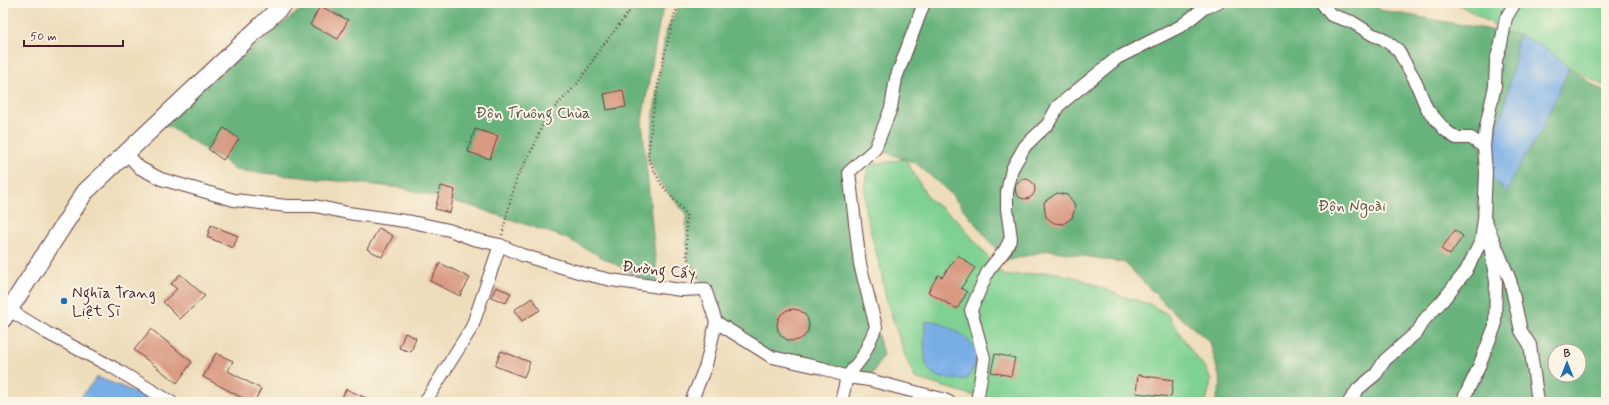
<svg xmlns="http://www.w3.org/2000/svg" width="1609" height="405" font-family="Mynerve,sans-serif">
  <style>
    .green { fill: #7fd193; stroke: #64785f }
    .forest { fill: #67b37d; stroke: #586954; fill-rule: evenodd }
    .water { fill: #78ade6; stroke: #616688 }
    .building { fill: #d99a82 }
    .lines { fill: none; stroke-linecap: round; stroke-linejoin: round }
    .street-casing { stroke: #633c41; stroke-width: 14 }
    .secondary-casing { stroke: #633c41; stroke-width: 19 }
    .path { stroke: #633c41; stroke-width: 2.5; stroke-dasharray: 1 3; stroke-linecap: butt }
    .street { stroke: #fff; stroke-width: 12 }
    .secondary { stroke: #fff; stroke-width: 17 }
    .poi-dot { fill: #1f6fb2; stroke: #fcf5e5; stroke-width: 1.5 }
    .labels { text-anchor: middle; stroke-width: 4; stroke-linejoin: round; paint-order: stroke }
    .park-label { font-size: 16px; fill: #5a544a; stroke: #fcf5e5 }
    .street-label { font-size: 16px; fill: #4a1f2b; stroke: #fcf5e5 }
    .poi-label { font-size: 16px; fill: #4a1f2b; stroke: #fcf5e5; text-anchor: start }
  </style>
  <rect width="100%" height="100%" fill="#fcf5e5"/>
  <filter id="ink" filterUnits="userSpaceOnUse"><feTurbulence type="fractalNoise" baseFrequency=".025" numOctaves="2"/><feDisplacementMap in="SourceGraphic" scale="8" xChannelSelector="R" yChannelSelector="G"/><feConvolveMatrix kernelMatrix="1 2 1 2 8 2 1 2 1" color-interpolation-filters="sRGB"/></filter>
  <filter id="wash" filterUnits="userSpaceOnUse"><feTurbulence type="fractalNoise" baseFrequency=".012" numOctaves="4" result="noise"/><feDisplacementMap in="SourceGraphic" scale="16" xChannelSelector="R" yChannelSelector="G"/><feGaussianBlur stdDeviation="0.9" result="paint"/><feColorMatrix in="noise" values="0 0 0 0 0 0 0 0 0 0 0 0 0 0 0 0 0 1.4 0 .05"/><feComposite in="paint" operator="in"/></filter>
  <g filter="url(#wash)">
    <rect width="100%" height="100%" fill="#edb"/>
    <g class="green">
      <polygon points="1456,3 1606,3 1606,86 1569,68"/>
      <polygon points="905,159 929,199 956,219 1004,276 1052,272 1078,278 1121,296 1147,303 1167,314 1193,353 1206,369 1211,381 1206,402 995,402 915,378 906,358 886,299 881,271 865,210 865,183 869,165"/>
    </g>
    <g class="forest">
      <polygon points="309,3 666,3 659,24 642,121 658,287 566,238 471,206 403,188 235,170 223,160 160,121"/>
      <path d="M680,3H1376L1380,10L1519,35L1606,93V402H1215L1221,384L1210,342L1169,308L1125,263L1049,250L1006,261L951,194L916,163L875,149L849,172L860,264L883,355L869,380L772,357L716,322L705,289L687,258L686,214L661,184L648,158L665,34ZM1555,351H1579V375H1555Z"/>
    </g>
    <g class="water">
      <polygon points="1519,35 1546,48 1569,68 1540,133 1523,159 1513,177 1507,193 1486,172 1493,161 1493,138 1504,108 1515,61 1515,51"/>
      <path d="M935,321C954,330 968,335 978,354L975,366L967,379C917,382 925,361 925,322Z"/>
      <polygon points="97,377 147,397 152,402 77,402"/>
    </g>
    <g id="blocks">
      <g class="building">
        <polygon points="320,6 348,20 338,39 310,25"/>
        <polygon points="623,90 626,107 607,110 604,94"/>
        <polygon points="224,128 239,139 223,160 208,149"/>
        <polygon points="475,129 498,136 490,159 468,152"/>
        <circle cx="1025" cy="189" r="10"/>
        <polygon points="441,186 455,190 450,213 435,209"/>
        <polygon points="1057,193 1067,195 1074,203 1075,208 1072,218 1063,224 1054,223 1046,217 1045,212 1044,202"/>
        <polygon points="211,225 238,236 233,248 207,237"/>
        <polygon points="379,228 393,236 382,257 367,249"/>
        <polygon points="1455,230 1463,236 1450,255 1441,249"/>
        <polygon points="958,255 975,268 961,288 967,292 957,309 928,292 938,275 942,277"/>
        <polygon points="440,263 470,278 460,296 430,281"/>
        <polygon points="180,274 205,296 180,319 163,302 177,289 171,284"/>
        <polygon points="496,287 511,293 506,303 491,297"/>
        <polygon points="532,298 540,310 522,321 514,310"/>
        <circle cx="793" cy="325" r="16"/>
        <polygon points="151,329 192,362 177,383 134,350"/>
        <polygon points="405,333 416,338 411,352 399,348"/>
        <polygon points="501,351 530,362 524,377 495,366"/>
        <polygon points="216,353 233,361 228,371 261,389 254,402 250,402 203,377"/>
        <polygon points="995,354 1015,358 1011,376 991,372"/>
        <polygon points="1138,375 1173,380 1171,397 1136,393"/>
        <polygon points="346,389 375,402 340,402"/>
      </g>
    </g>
  </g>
  <g filter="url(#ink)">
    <use href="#blocks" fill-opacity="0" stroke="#633c41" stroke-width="1"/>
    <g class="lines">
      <g class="street-casing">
        <g id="street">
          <polyline points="1322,3 1331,15 1352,22 1373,35 1382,38 1398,50 1404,61 1414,78 1427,109 1445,130 1456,138 1471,138 1484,147"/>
          <polyline points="126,153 140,168 161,179 234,200 287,206 315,206 348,213 412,222 449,230 473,239 500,245 522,255 585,274 611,280 681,290 705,289 716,322 772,357 822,368 847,377 869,380 942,399 949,402"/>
          <polyline points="1485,220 1510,280 1521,331 1530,345 1538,402"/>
          <polyline points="9,310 47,333 114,368 171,402"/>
          <polyline points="425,402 472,327 500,245"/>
          <polyline points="691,402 706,365 716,322"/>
          <polyline points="841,402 847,377 863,356 876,327 860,264 849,172 875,149 891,108 896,78 924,3"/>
          <polyline points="977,402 984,358 971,310 988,271 1005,250 1011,238 1007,209 1007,192 1012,169 1025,146 1048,124 1058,106 1117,58 1181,26 1204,8 1218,3"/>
          <polyline points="1349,402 1358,389 1376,374 1385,360 1418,331 1425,319 1443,300 1466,271 1481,241 1484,219 1486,172 1484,147 1486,126 1495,86 1496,60 1501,44 1506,18 1515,3"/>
          <polyline points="1462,402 1478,369 1495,326 1496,282 1490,245"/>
        </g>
      </g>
      <g class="secondary-casing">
        <polyline id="secondary" points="3,319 85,192 285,3"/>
      </g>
      <g class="path">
        <polyline points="680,3 674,16 659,78 652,120 648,158 661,184 686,214 687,258 698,277"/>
        <polyline points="502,235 510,202 517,177 535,144 545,118 578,83 601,48 636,3"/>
      </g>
      <use href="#street" class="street"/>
      <use href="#secondary" class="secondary"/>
    </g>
  </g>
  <circle class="poi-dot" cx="64" cy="301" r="4"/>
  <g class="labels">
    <g class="park-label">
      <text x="533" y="118">Độn Truông Chùa</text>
      <text x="1352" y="211">Độn Ngoài</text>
    </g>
    <g class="street-label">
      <text transform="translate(659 269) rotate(6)" y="6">Đường Cấy</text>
    </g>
    <g class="poi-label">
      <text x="72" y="298">Nghĩa Trang<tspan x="72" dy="18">Liệt Sĩ</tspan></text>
    </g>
  </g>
  <rect width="1609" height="405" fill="none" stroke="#fcf5e5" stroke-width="16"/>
  <g transform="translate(1567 363)"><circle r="19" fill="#fcf5e5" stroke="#b59f9b"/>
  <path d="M0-3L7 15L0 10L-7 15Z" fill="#1f6fb2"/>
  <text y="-6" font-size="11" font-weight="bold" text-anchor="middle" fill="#4a1f2b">B</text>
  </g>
  <path d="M24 40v6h99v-6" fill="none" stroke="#4a1f2b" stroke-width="2"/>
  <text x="30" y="40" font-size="12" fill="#4a1f2b" stroke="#fcf5e5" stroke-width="3" paint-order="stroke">50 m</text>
</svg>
